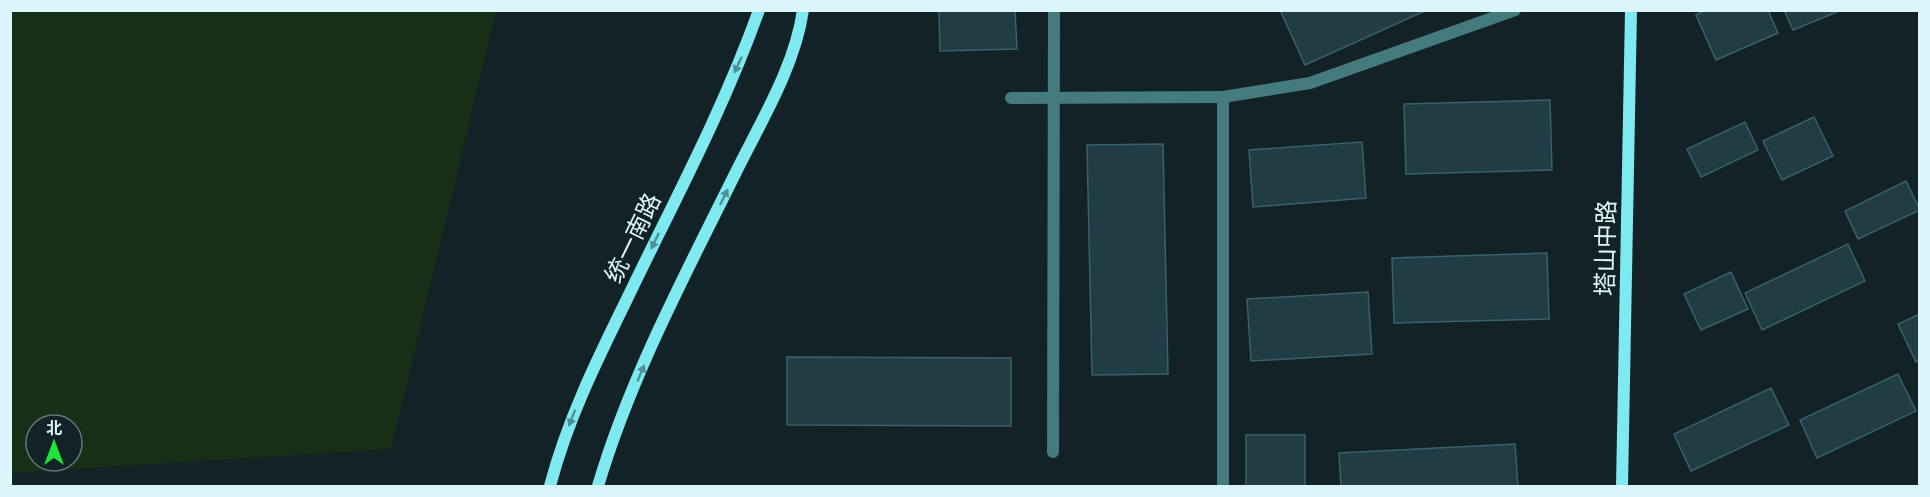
<svg xmlns="http://www.w3.org/2000/svg" width="1930" height="497" font-family="'Alegreya Sans','Noto Sans SC',sans-serif">
  <style>
    .green { fill: #162f16; fill-rule: evenodd }
    .building { fill: #213c44; stroke: #36616d; stroke-width: 1.5 }
    .lines { fill: none; stroke-linecap: round; stroke-linejoin: round }
    .lane { stroke: #437b7f; stroke-width: 12 }
    .street { stroke: #437b7f; stroke-width: 12 }
    .secondary { stroke: #7ee9ef; stroke-width: 12 }
    .oneway { fill: #4e8f95 }
    .labels { text-anchor: middle; stroke-width: 4.5; stroke-linejoin: round; paint-order: stroke }
    .street-label { font-size: 24px; fill: #dbf6fb; stroke: #132226 }
  </style>
  <rect width="100%" height="100%" fill="#132226"/>
  <path class="green" d="M11,10L496,11L391,449L11,473ZM36,425H72V461H36Z"/>
  <g class="building">
    <polygon points="939,10 1015,10 1017,49 940,51"/>
    <polygon points="1280,10 1427,10 1305,65"/>
    <polygon points="1705,10 1768,10 1778,33 1716,60 1696,15"/>
    <polygon points="1784,10 1837,10 1837,12 1793,30"/>
    <polygon points="1550,100 1552,170 1406,174 1404,104"/>
    <polygon points="1814,117 1833,156 1782,180 1763,141"/>
    <polygon points="1745,122 1758,150 1701,177 1687,149"/>
    <polygon points="1362,142 1366,198 1253,207 1249,150"/>
    <polygon points="1163,144 1168,374 1092,375 1087,145"/>
    <polygon points="1906,181 1920,210 1858,239 1845,211"/>
    <polygon points="1848,244 1865,281 1762,330 1745,293"/>
    <polygon points="1547,253 1549,319 1394,323 1392,258"/>
    <polygon points="1731,272 1748,309 1701,330 1684,294"/>
    <polygon points="1368,292 1372,354 1251,361 1247,299"/>
    <polygon points="1920,314 1920,360 1916,362 1898,324"/>
    <polygon points="787,357 1011,358 1011,426 787,425"/>
    <polygon points="1898,374 1916,411 1817,458 1800,420"/>
    <polygon points="1771,388 1789,425 1691,471 1674,434"/>
    <rect x="1246" y="435" width="59" height="51"/>
    <polygon points="1515,444 1518,486 1341,486 1339,453"/>
  </g>
  <g class="lines">
    <g class="lane">
      <polyline points="1011,98 1223,97"/>
      <polyline points="1053,452 1054,10"/>
    </g>
    <polyline class="street" points="1223,486 1223,97 1310,83 1515,10"/>
    <g class="secondary">
      <path d="M550,486C567,421 596,362 626,301C672,205 723,111 759,10"/>
      <path d="M598,486C630,378 685,275 735,174C760,123 795,67 803,10"/>
      <polyline points="1622,486 1631,10"/>
    </g>
  </g>
  <defs><path id="oneway-solid" d="M-6-.8H1V-3.2L6.5 0L1 3.2V.8H-6Z" transform="scale(1.5)"/></defs>
  <g class="oneway">
    <use href="#oneway-solid" transform="translate(738 65) rotate(115)"/>
    <use href="#oneway-solid" transform="translate(724 197) rotate(-64)"/>
    <use href="#oneway-solid" transform="translate(655 241) rotate(116)"/>
    <use href="#oneway-solid" transform="translate(641 373) rotate(-67)"/>
    <use href="#oneway-solid" transform="translate(572 418) rotate(111)"/>
  </g>
  <g class="labels">
    <g class="street-label">
      <text transform="translate(633 238) rotate(-64)" y="8">统一南路</text>
      <text transform="translate(1606 248) rotate(-89)" y="8">塔山中路</text>
    </g>
  </g>
  <rect width="1930" height="497" fill="none" stroke="#dbf6fb" stroke-width="24"/>
  <g transform="translate(54 443)"><circle r="28" fill="#132226" stroke="#63777b" stroke-width="1.5"/>
  <path d="M0-4.5L10 22L0 15L-10 22Z" fill="#1fe338"/>
  <text y="-9" font-size="16" font-weight="bold" text-anchor="middle" fill="#dbf6fb">北</text>
  </g>
</svg>
